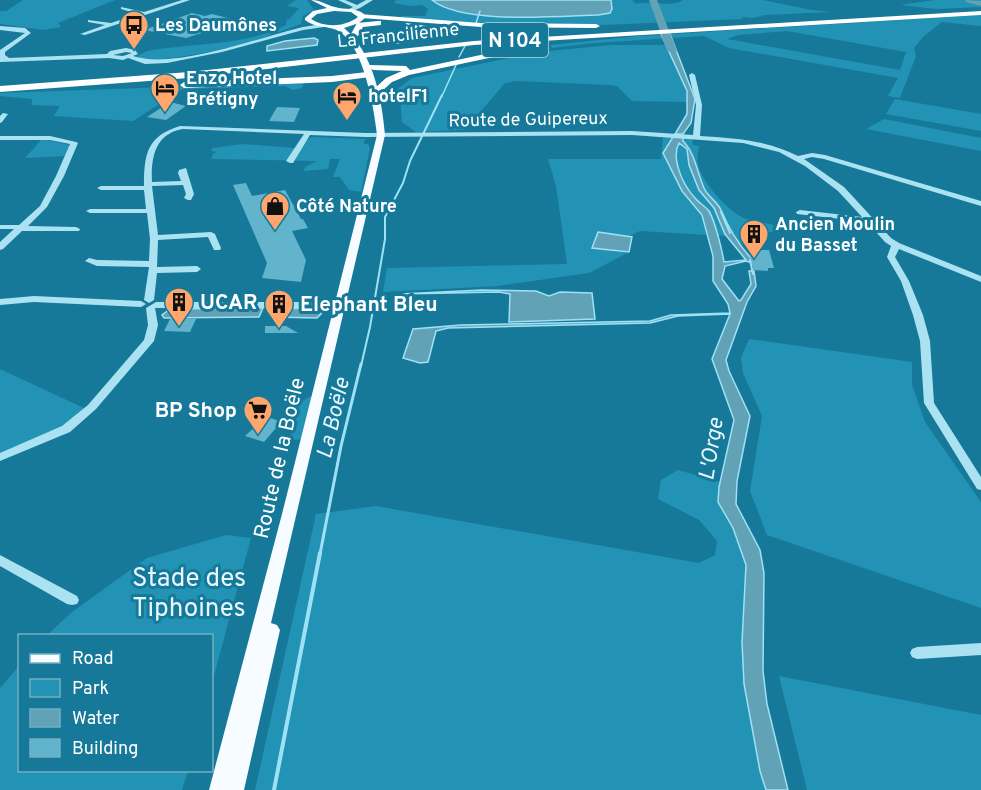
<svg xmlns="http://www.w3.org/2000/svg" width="981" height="790" font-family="Overpass,sans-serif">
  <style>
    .green { fill: #2393b5; fill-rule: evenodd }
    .water { fill: #61a2b7; stroke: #9ee1f5; stroke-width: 1.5; fill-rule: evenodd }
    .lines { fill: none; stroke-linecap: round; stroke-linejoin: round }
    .stream-far3 { stroke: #9ee1f5; stroke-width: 1.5 }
    .stream-far2 { stroke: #9ee1f5; stroke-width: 2 }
    .stream-far1 { stroke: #9ee1f5; stroke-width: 3 }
    .stream { stroke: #9ee1f5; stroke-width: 4 }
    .river { fill: #61a2b7; fill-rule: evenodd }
    .building { fill: #62b3cc }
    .minor { fill: #abe2f2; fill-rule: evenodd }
    .major { fill: #f6fcff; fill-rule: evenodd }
    .highway { fill: #fff; fill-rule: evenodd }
    .labels { text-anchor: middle; stroke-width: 6; stroke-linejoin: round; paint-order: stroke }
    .far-poi-label { font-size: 18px; font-weight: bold; fill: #fff; stroke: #16799a; text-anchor: start }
    .far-street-label { font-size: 18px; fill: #fff; stroke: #16799a }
    .shield { fill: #16799a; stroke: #b9d7e1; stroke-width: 1.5 }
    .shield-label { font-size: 20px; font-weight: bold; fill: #fff }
    .poi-label { font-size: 21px; font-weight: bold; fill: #fff; stroke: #16799a; text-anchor: start }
    .street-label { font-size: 21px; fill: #fff; stroke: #16799a }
    .water-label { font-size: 22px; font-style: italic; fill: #e6f8fd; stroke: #16799a }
    .near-park-label { font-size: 26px; fill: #e5f8fd; stroke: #16799a }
  </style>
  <rect width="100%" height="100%" fill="#16799a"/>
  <g class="green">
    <polygon points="23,0 115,0 58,23 61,27 43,30 0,24 0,11 6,11"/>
    <path d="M296,0H307L314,10L303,16L301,24L243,45L198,54L146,62L134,58L147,51C194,42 242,47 286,25L287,19H290L299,8L287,6Z"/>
    <path d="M396,0H432L455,11L480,15L603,14L612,11L611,0H632L636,4C649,0 673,8 683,0H763L811,10L830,12L765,15L754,18L742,17L743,19L579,26L401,20V16H425L428,9L422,5L410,6L394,3Z"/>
    <polygon points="935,0 981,0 981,7 936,9 900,5"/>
    <path d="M981,15V26L942,22L923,37L914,48L916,56L900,98L888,96L898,78L729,48L704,36L594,43L552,48L550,45L639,36ZM787,31L906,52L900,70L727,39L738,35Z"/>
    <path d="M611,45H665C674,63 687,80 687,102L632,101L617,86L610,85L515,81L505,83L465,130L416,132L402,122L400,96L395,91L412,78L538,52Z"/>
    <polygon points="311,82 303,84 302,88 293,90 285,86 183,89 133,121 54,116 60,106 32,105 32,99 0,96 0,93"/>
    <polygon points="895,99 981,114 981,131 886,114"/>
    <polygon points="884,119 981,138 981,151 866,129"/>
    <polygon points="312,137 366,139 363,143 369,145 370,148 361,192 349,190 340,177 333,177 340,159 330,159 328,169 304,171 305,167 317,161 211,159 213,154 217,152 211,151 213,148 243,144 294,148"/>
    <path d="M663,137L692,139L693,145L699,146C698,152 697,158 698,164C701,182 730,213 746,219C757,223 774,222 782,230L752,235L745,246L725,236L640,231L630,236L598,232L593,248L627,253L589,273L498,286L383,292L387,268L567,264L556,186L548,159H661Z"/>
    <polygon points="42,139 70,145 65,156 25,158"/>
    <polygon points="749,339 912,362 912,385 925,422 981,502 981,608 767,535 750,491 762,416 743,373 741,358"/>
    <polygon points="0,369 86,409 63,427 0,454"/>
    <polygon points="311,396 313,397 303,439 294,440 291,434 299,403"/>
    <polygon points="678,470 720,482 718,502 733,528 746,565 742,642 744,684 759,765 766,790 255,790 316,514 376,506 699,563 715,555 717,541 699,520 658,499 661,480"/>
    <polygon points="226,535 251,538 212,683 212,636 47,635 72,612 147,558"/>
    <polygon points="19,666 20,770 188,771 182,790 0,790 0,688"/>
    <polygon points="779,676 981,715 981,790 807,790"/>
  </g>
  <g class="water">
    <path d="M432,0H611L612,9L610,13L598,15C559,16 462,25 432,0Z"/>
    <polygon points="661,34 670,34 695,99 691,123 683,134 675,134 687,114 687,91"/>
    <polygon points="314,38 318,40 317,45 267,51 267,46 285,41"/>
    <path d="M673,137H683V141C695,153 697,172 704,188C707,196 717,201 721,210C729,229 737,243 751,258L752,263L746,261L725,266L722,279L739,301L741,300L751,284L749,271H754L756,286L747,302L726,360L729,371L750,416L737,481L736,504L760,550L764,573L763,671L767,704L788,790H766L760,771L744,684L742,642L746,565L733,528L718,502L719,487L734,420L712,359L730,314L678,316L650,323L448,328L436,331L428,362L420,363L403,358L413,329L461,325L650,321L671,315L730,313L728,304L713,281V256L702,215L682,191L663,153ZM679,143L687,149L689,165L699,190L714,208L725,234L746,260L724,262C722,250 715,221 709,211C705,206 699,203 695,198C682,184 671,158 679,143Z"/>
    <polygon points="598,232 632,237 629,252 592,248"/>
    <polygon points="482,290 536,291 549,296 560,292 592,293 595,319 509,322 510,294 499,292 400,294"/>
    <polygon points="263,308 259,317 164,318 162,315 170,309"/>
    <polygon points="277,308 317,309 322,313 317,318 274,317"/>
  </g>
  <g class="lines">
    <g class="stream-far3">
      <polyline points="476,23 480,11"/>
      <polyline points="459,57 465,46"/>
      <polyline points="442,96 456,65"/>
    </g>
    <g class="stream-far2">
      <polyline points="721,212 730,233"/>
      <polyline points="750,260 753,274"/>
      <polyline points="361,366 370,327 385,239 385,217 403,183 410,161 442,95"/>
    </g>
    <polyline class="stream-far1" points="320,554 341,446 361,364"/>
    <polyline class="stream" points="274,790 320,553"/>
    <g class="river">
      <polygon points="649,0 657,0 677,51 675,53 667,51"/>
      <polygon points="965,0 981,1 981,6 966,2"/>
    </g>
  </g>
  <g class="building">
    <polygon points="192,13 205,16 212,14 239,21 186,38 144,30"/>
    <polygon points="170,102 186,106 166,120 147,117"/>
    <polygon points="277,107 300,108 294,122 269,121"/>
    <polygon points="246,183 252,196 285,190 301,219 303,219 308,228 292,231 306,260 301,282 262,278 267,263 233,185"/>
    <polygon points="749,250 769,250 774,268 768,268 768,271 753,270"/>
    <polygon points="170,319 196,319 190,332 164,331"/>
    <polygon points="265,326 286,326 298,333 265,333"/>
    <polygon points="266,417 291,424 285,430 276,428 264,442 245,436"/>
  </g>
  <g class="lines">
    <g class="minor">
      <polygon points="182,0 190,0 85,35 80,34 105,25 88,22 88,20 111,23 138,14 121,9 121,7 144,12"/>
      <polygon points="338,0 345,0 357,5 366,0 373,0 360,8 350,12 347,10 353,7"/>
      <path d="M322,24L324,25V27L303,30L222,52L167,63L145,64L128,58L123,60L109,58L0,62V50L25,33L0,30V26L25,28L31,33L5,52V55L9,58L107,54L110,51L126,48L135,50L138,54L133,56C174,70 260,37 303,27ZM126,52L132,53L123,56L113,55Z"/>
      <path d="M692,73L695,75L702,105L700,136C733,138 767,140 798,156L812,153L825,155L981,201V206L824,159L812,157L804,159L844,187L891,238L899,243L981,276V282L899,249L895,257L909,281L923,315L930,341L934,403L981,477V490L977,489L924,403L920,341L913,315L901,281L887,257L891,246L885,242L867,222L797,214L796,212L800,210L862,217L838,191L805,166L779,152L743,143L632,135L366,137L310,135L293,163H290L286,161L304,134L183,129C178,130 173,131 169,134C153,143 151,165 152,182L181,181L178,173L179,170L186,168L194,194L191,200H188L184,198L186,194L183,185L152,186L158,235L211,232L215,234L221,248L220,250H214L208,237L158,240L157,267L197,266L201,269L197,272L157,273L154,300L149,303L144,300L149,267L97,266L85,261L89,258L97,260L149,261L150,239L147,213H90L86,211L90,209H146L144,190H101L97,188L101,186H144C144,154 147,136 180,126L366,133L632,131L693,135L696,105L689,75Z"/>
      <polygon points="3,113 8,114 2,122 0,123 0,116"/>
      <polygon points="0,136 50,136 76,142 78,143 64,176 47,207 28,226 76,227 80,229 79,231 22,231 3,249 0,250 0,242 14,229 0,229 0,225 19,225 40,206 56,176 70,144 50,140 0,140"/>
      <polygon points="34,296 141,301 146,304 141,307 34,302 0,305 0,299"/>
      <polygon points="156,302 346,302 351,305 346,308 155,308 158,325 154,341 96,409 70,432 0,461 0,453 62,426 88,405 144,340 148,325 146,308"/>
      <polygon points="0,555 77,596 79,600 77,604 72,605 67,604 0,566"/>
      <polygon points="981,643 981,655 917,659 912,657 910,653 912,649 917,647"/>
    </g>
    <path class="major" d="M311,0C321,0 326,5 335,7C346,10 355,7 364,14L365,18L359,23L344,28C373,52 382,99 385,135L271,623L277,625L280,630L244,790H209L282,514L377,135C374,108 364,48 340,32C330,25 316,29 305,20V18L313,11L327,8ZM334,11L351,12L358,17C345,27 325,28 311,19L317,14Z"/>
    <g class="highway">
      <polygon points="981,11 981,15 474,45 189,78 0,92 0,86 189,72 474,41"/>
      <polygon points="359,14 481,23 596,24 600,26 596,28 481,27 362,18 358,16"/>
      <polygon points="378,21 381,21 381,25 363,27 358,36 351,34 357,23"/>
      <polygon points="406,23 426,26 431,33 419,41 396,44 396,40 414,37 422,32 406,27"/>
      <polygon points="523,46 526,46 526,50 409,75 392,82 381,92 373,90 386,78 402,71 373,70 369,67 370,65 406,66 410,70"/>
      <polygon points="367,72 370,73 370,77 332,82 184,88 180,85 184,82 332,76"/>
    </g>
  </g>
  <defs>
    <g id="bus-pin" transform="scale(1.5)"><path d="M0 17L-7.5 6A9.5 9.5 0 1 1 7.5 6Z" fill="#ffa66c" stroke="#16799a"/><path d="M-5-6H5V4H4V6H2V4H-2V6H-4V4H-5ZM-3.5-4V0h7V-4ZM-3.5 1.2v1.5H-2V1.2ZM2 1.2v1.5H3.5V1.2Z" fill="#111"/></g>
    <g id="hotel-pin" transform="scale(1.5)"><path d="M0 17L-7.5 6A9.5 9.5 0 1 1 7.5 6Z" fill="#ffa66c" stroke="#16799a"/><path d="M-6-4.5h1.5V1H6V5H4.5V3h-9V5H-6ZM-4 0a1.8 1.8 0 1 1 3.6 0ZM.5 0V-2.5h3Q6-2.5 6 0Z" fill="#111"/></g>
    <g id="shop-pin" transform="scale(1.5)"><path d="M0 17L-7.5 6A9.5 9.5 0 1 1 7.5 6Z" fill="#ffa66c" stroke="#16799a"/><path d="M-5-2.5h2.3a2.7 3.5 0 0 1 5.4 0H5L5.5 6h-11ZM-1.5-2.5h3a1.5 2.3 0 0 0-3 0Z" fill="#111"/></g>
    <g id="building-pin" transform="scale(1.5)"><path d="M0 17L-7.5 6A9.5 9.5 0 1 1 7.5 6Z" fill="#ffa66c" stroke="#16799a"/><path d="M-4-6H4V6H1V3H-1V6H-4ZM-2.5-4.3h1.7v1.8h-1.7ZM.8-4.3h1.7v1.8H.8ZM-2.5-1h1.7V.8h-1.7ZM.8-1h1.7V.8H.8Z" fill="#111"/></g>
    <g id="supermarket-pin" transform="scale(1.5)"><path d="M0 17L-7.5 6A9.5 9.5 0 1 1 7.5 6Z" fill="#ffa66c" stroke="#16799a"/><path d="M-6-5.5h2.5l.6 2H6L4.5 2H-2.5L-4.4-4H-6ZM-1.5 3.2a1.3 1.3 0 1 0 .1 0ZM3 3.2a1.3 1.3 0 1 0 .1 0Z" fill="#111"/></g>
  </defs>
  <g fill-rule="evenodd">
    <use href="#bus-pin" x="134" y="25"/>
    <use href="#hotel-pin" x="165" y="88"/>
    <use href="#hotel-pin" x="347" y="96"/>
    <use href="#shop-pin" x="275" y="206"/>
    <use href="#building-pin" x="754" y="234"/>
    <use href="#building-pin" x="179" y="302"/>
    <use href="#building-pin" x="279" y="304"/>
    <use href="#supermarket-pin" x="258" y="410"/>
  </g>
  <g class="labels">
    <g class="far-poi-label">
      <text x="155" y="31">Les Daumônes</text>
      <text x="186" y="84">Enzo Hotel<tspan x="186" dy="21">Brétigny</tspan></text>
      <text x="368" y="102">hotelF1</text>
      <text x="296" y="212">Côté Nature</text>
      <text x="775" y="230">Ancien Moulin<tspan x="775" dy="21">du Basset</tspan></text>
    </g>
    <g class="far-street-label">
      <text transform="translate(398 35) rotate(-6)" y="6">La Francilienne</text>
      <text transform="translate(528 119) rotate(-1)" y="6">Route de Guipereux</text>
    </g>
    <rect class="shield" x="482" y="23" width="66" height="34" rx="4.5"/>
    <g class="shield-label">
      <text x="515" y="47">N 104</text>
    </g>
    <g class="poi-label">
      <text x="200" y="309">UCAR</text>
      <text x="300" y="311">Elephant Bleu</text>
      <text x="237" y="417" text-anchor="end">BP Shop</text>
    </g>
    <g class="street-label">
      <text transform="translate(279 458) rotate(-77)" y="7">Route de la Boële</text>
    </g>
    <g class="water-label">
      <text transform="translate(332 418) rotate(-77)" y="8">La Boële</text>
      <text transform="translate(710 449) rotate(-81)" y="8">L'Orge</text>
    </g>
    <g class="near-park-label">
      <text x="189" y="586">Stade des<tspan x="189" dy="30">Tiphoines</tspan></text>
    </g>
  </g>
  <rect x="18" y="634" width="195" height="138" fill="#16799a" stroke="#73afc2" stroke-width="1.5"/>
  <rect x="30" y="654" width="30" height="9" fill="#f6fcff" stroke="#73afc2" stroke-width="1.5"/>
  <text x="72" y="664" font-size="18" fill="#ffffff">Road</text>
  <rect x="30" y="679" width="30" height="18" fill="#2393b5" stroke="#73afc2" stroke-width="1.5"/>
  <text x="72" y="694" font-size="18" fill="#ffffff">Park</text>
  <rect x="30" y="709" width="30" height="18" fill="#61a2b7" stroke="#73afc2" stroke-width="1.5"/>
  <text x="72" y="724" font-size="18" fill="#ffffff">Water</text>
  <rect x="30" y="739" width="30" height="18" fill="#62b3cc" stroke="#73afc2" stroke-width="1.5"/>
  <text x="72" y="754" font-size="18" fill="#ffffff">Building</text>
</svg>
